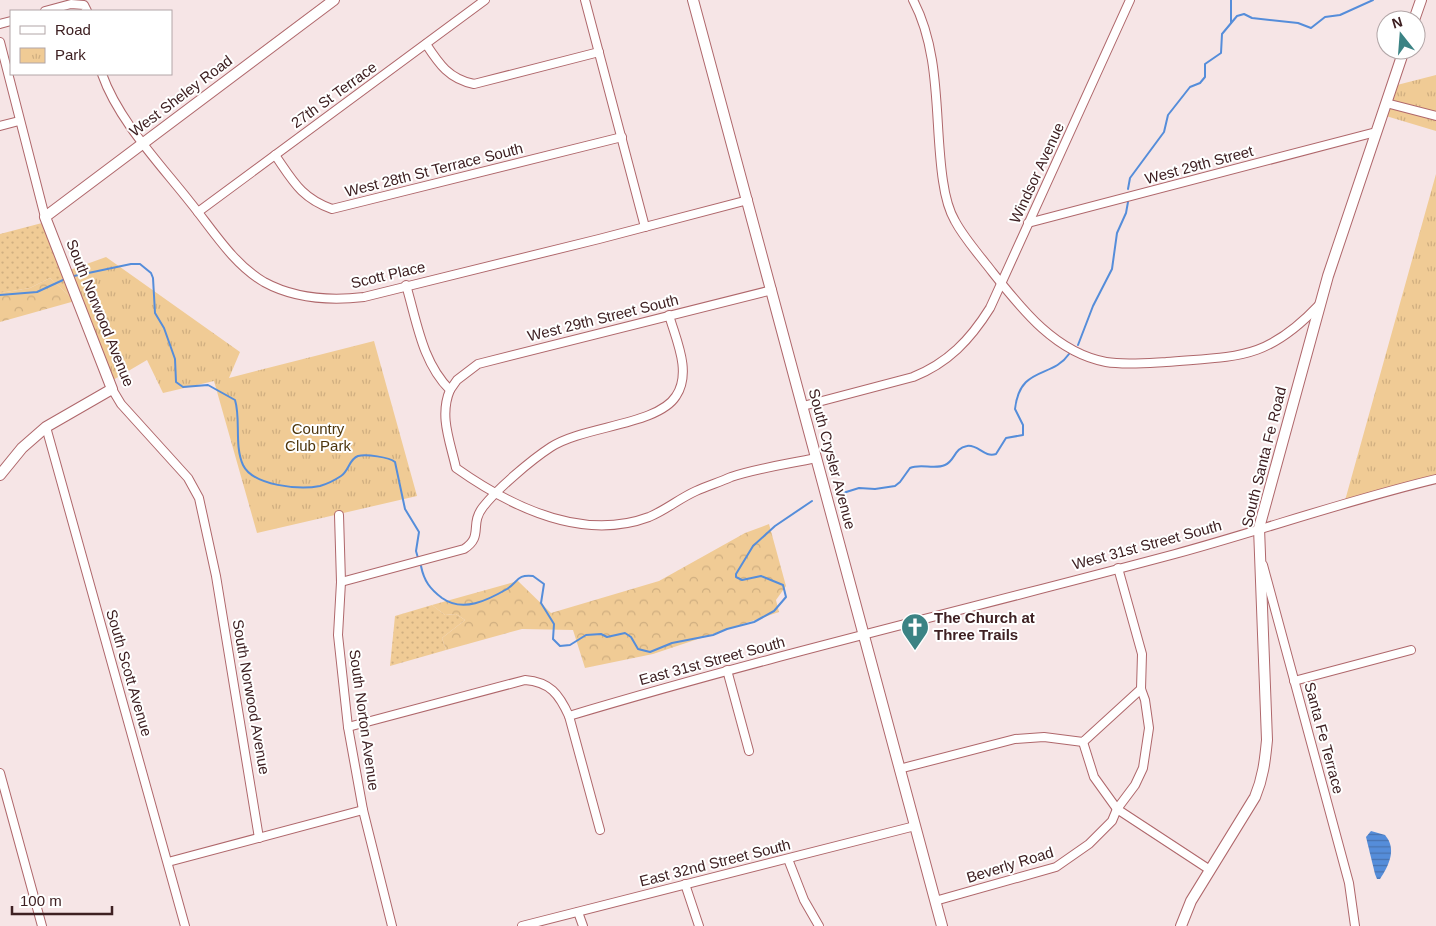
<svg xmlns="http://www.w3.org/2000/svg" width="1436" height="926" font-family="Arial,sans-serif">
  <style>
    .grass { fill: url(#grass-dots) }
    .forest { fill: url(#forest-crowns) }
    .park { fill: url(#park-tufts) }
    .water { fill: url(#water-rules) }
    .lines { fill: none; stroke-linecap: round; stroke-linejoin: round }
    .stream { stroke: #558dda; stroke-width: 2 }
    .street-casing { stroke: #af676b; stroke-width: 10 }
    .secondary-casing { stroke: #af676b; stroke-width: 12 }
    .street { stroke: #fff; stroke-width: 8 }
    .secondary { stroke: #fff; stroke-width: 10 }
    .labels { text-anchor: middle; stroke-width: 4; stroke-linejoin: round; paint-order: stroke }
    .street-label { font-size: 15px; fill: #3e2022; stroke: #fff }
    .park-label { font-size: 15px; fill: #4e360d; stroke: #fff }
    .poi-label { font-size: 15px; font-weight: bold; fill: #3e2022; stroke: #fff; text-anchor: start }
  </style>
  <defs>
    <pattern id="grass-dots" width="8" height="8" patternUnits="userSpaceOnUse" patternTransform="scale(1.25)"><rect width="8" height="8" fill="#f0cb95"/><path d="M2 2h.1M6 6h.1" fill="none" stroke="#cfae80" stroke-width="1.8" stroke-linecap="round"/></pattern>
    <pattern id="forest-crowns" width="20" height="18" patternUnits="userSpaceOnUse" patternTransform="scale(1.25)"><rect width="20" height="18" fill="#f0cb95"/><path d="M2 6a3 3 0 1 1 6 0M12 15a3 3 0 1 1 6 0" fill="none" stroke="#cfae80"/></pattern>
    <pattern id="park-tufts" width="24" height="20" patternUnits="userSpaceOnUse" patternTransform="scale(1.25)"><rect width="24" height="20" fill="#f0cb95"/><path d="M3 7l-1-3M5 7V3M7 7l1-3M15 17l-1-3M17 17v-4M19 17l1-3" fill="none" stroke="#cfae80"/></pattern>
    <pattern id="water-rules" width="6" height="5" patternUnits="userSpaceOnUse" patternTransform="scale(1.25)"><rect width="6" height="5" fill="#558dda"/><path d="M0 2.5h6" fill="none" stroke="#4873b0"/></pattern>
  </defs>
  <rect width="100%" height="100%" fill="#f6e5e6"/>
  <g class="grass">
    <polygon points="42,223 75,301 50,278 30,288 0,293 0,234"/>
    <polygon points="432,605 445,615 456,614 465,620 442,638 446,650 390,666 395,616"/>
  </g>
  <g class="forest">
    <polygon points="50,278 75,301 0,322 0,293 30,288"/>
    <polygon points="769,524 786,586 776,600 779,612 653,654 585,668 573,630 522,629 446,650 442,638 465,620 456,614 445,615 432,605 518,581 551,613 659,581 745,533"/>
  </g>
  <g class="park">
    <polygon points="1436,75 1436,131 1386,116 1397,85"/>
    <polygon points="1436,174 1436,480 1344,502 1346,497"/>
    <polygon points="106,257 240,352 229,378 374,341 417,496 257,533 214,381 163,393 147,360 113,380 70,270"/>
  </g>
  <path class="water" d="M1371,831L1385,835C1397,849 1389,865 1380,879H1377L1375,874L1366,837Z"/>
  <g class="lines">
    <g class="stream">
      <polyline points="1231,23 1231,0"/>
      <polyline points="1128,189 1130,178 1164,132 1168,115 1190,87 1200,83 1205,77 1205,64 1221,53 1222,34 1237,16 1244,14 1252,18 1298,23 1311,28 1325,17 1340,15 1373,0"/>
      <path d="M74,276L131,264H140L151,273L153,278L155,313L164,328L175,359L176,382L183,387L208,385L235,400C241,419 234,445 243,465C253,486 300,490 320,486C327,484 335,480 341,476C349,471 349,459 358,456C366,454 389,457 395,462L405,509L419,532L416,551L418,558"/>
      <polyline points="0,295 37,292 63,280"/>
      <polyline points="1078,345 1093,306 1112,269 1117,233 1126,213 1128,202"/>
      <path d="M843,493L859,488L875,489L895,486L900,482L910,468C921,463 934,470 945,465C955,461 954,448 967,446C978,444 984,458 996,454L1006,438L1023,435V425L1015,409C1020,365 1052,379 1069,354"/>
      <path d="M421,566C424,581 430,589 442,598C463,613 488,600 507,589C518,582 517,574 533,576L544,584L541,603L554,624L553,639L560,646L570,645L586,635L601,634L607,637L625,633L631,637L638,649L650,652L672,643L713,635L727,629L754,622L774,611L786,597L783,585L761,576L742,580L736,577V574L753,546L775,526L812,501"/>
    </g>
    <g class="street-casing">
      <g id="street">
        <polyline points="585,0 645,227"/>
        <path d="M913,0C942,55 934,122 943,181C945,195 948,209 955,221C963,236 975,250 986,264C1017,303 1052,352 1106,362C1124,365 1147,363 1166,362C1237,356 1266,361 1319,305"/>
        <polyline points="45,11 71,4 84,5 87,11"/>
        <polyline points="0,24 11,21"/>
        <polyline points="0,42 45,217"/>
        <path d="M426,44C439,64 449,79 474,84L599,52"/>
        <path d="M102,74C118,120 160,164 190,202C212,229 233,264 264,282C295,299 329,301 364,297L599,239L748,200"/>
        <polyline points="1386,103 1436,116"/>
        <polyline points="0,126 19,121"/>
        <path d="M275,155C293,181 301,198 332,209L622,137"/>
        <polyline points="198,212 485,0"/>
        <polyline points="1028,223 1376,132"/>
        <path d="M406,285C417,322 422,362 450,390C439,416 450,441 456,468C511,507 582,542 649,517C666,510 680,498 696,491C707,486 720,482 731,477C758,468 788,464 816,458"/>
        <polyline points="112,389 121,404 188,478 199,498 216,576 259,838"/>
        <polyline points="450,390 457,380 478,364 772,290"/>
        <path d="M803,406L913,377C948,363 970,340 990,308L1130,0"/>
        <polyline points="46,427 185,926"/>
        <polyline points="339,515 341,582 338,635 348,727 363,810 392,926"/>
        <polyline points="1263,565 1349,883 1355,926"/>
        <path d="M341,582L464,549C484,536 469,525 483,507C497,489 531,460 551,447C583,426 658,425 676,396C692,372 676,340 669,315"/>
        <polyline points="727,670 749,751"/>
        <polyline points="1294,681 1411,650"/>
        <path d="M569,716C769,656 973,608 1175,554C1263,530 1348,500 1436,479"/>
        <path d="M348,727L525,680C550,682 559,694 569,716L600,830"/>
        <polyline points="1083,742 1094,777 1117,809 1210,870"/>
        <polyline points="899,769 1015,739 1044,737 1083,742 1141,689"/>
        <polyline points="0,773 42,926"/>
        <polyline points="788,859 804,900 819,926"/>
        <polyline points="168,862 363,810"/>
        <polyline points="685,884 699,926"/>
        <polyline points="935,901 1056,867 1089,844 1112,821 1117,809 1135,785 1143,768 1149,728 1145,700 1141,689 1142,654 1118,568"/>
        <polyline points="578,912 583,926"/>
        <polyline points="522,926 915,826"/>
      </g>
    </g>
    <g class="secondary-casing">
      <g id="secondary">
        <polyline points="693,0 942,926"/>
        <polyline points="1414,20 1421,0"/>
        <polyline points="0,475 22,448 46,427 112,389 45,217 334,0"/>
        <path d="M1181,926L1191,901L1255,797C1263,778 1265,761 1267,740L1259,528L1328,276L1404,50"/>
      </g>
    </g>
    <use href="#street" class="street"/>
    <use href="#secondary" class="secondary"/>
  </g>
  <defs>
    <g id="church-pin" transform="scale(1.4375)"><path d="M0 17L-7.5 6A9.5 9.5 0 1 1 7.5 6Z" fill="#3b8384" stroke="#fff"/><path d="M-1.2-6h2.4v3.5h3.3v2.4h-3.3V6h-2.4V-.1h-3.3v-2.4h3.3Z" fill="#fff"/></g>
  </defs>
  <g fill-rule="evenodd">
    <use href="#church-pin" x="915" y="627"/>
  </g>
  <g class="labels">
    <g class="street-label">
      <text transform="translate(334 95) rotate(-36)" y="5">27th St Terrace</text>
      <text transform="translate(181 96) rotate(-37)" y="5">West Sheley Road</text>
      <text transform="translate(1199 165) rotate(-15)" y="5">West 29th Street</text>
      <text transform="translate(434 170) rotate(-14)" y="5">West 28th St Terrace South</text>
      <text transform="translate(1037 173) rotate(-65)" y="5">Windsor Avenue</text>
      <text transform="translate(388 275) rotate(-13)" y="5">Scott Place</text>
      <text transform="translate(100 313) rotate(68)" y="5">South Norwood Avenue</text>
      <text transform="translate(603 318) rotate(-14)" y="5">West 29th Street South</text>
      <text transform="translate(1264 457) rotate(-76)" y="5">South Santa Fe Road</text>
      <text transform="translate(832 459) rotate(75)" y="5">South Crysler Avenue</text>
      <text transform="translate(1147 545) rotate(-15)" y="5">West 31st Street South</text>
      <text transform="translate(712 661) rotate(-15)" y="5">East 31st Street South</text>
      <text transform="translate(129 673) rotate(74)" y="5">South Scott Avenue</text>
      <text transform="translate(251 697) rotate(80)" y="5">South Norwood Avenue</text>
      <text transform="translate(364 720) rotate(82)" y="5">South Norton Avenue</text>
      <text transform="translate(1324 738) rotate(75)" y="5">Santa Fe Terrace</text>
      <text transform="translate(715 863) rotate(-14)" y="5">East 32nd Street South</text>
      <text transform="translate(1010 865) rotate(-17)" y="5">Beverly Road</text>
    </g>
    <g class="park-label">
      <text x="318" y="434">Country<tspan x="318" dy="17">Club Park</tspan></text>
    </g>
    <g class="poi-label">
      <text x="934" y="623">The Church at<tspan x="934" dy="17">Three Trails</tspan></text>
    </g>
  </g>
  <rect x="10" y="10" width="162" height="65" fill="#ffffff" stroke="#b2a6a7"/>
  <rect x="20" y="26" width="25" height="8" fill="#ffffff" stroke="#b2a6a7"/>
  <text x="55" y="35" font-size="15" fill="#3e2022">Road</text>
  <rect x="20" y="48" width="25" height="15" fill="url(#park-tufts)" stroke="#b2a6a7"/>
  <text x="55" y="60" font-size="15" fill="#3e2022">Park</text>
  <g transform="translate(1401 35) rotate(343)"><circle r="24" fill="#ffffff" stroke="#b2a6a7"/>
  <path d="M0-4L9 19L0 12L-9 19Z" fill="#3b8384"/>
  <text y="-8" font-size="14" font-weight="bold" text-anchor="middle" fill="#3e2022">N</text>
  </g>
  <path d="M12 906v8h100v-8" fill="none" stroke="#3e2022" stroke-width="2.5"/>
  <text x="20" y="906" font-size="15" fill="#3e2022" stroke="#ffffff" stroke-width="4" paint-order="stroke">100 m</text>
</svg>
